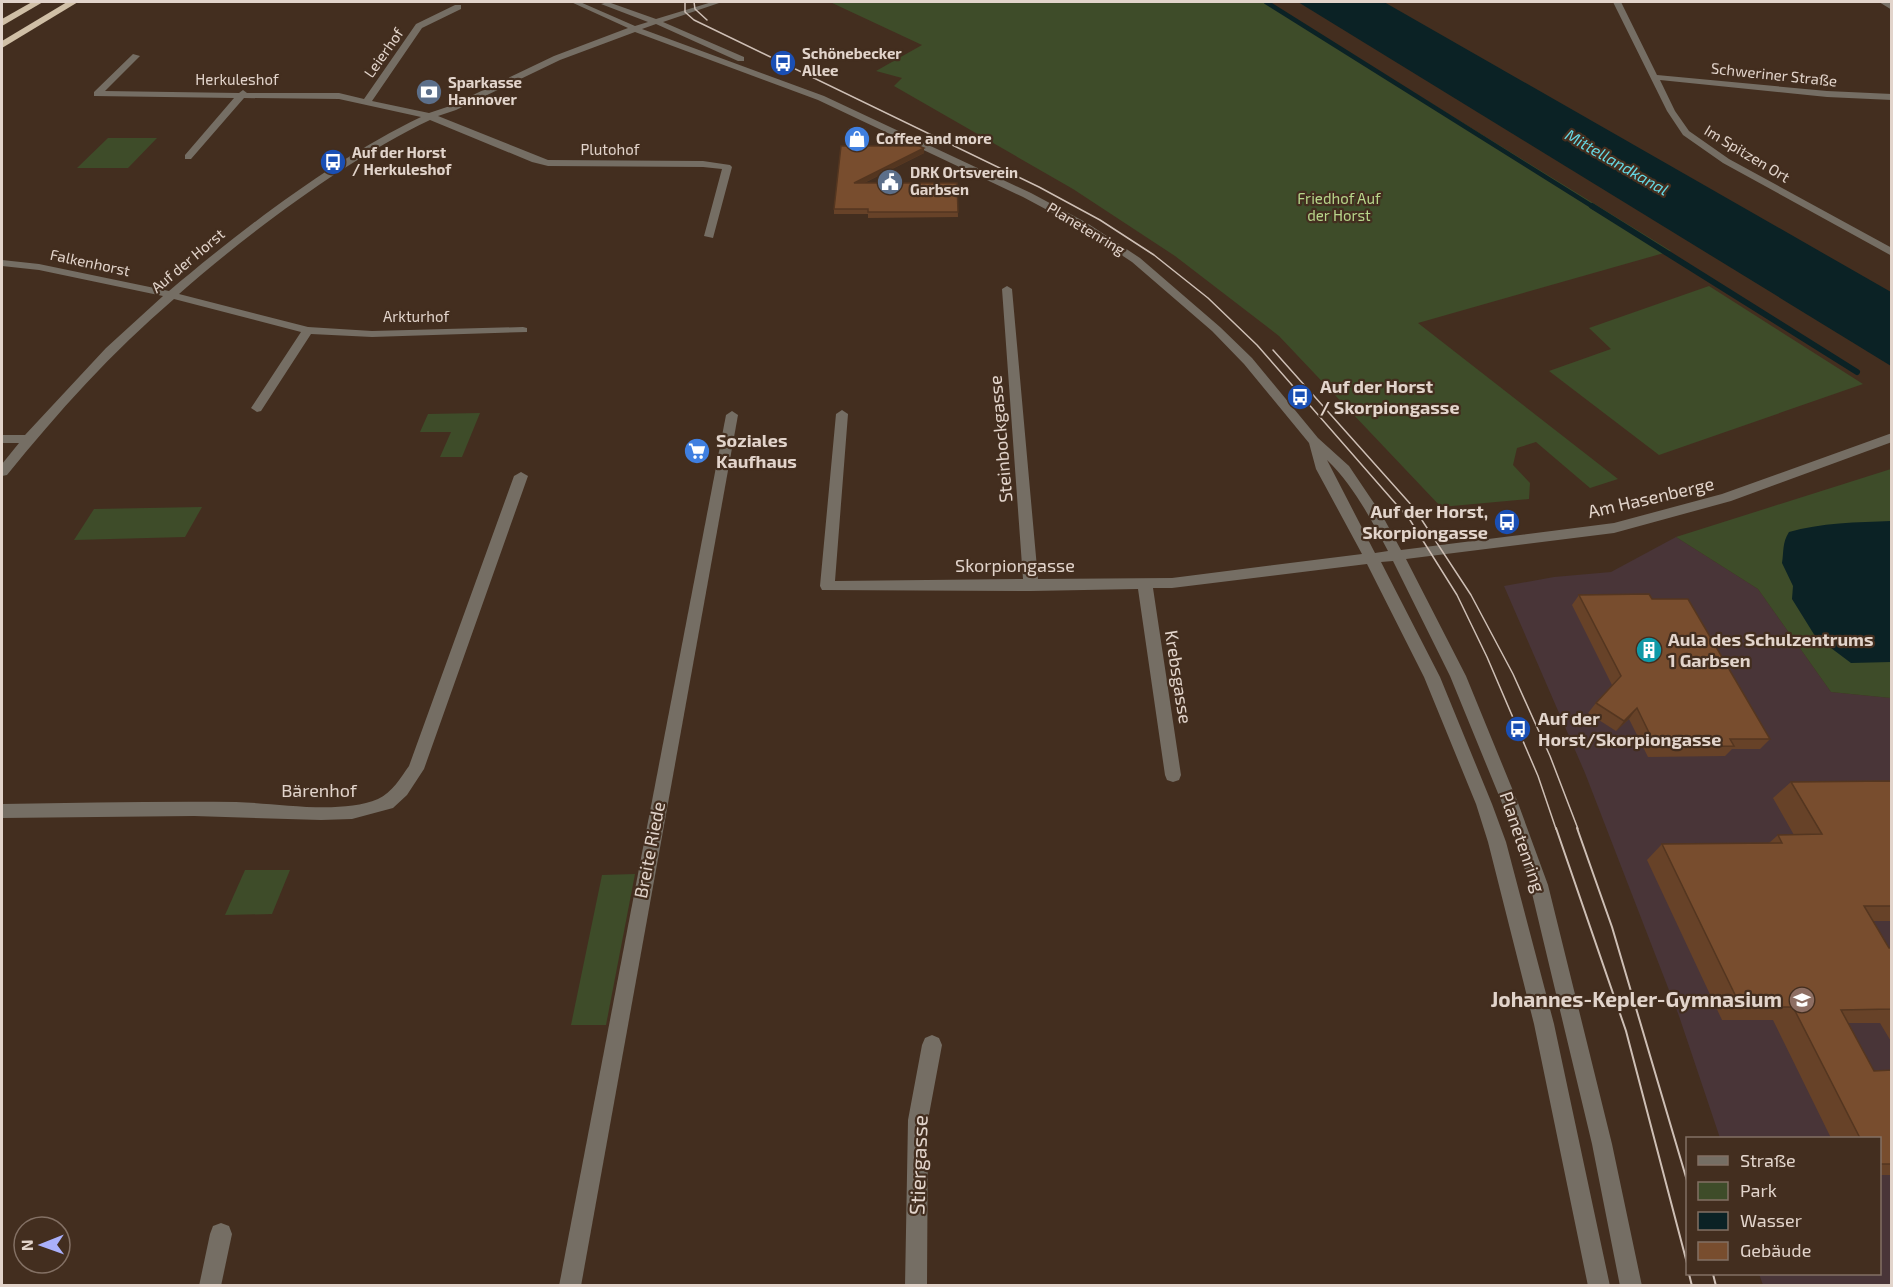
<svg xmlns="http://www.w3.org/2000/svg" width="1893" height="1287" font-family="'Exo 2',sans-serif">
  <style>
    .education { fill: #493538 }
    .green { fill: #3e4c29 }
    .water { fill: #0b2225 }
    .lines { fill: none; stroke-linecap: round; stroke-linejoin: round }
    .stream-far1 { stroke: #0b2225; stroke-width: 4.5 }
    .stream { stroke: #0b2225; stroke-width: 6 }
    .minor { fill: #756e64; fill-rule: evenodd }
    .highway { fill: #d0bfa6; fill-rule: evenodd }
    .tram-far1 { stroke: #cebfb5; stroke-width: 1.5 }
    .tram { stroke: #cebfb5; stroke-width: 2 }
    .wall { fill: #674228 }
    .shaded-wall { fill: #543620 }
    .building { fill: #784d2e; stroke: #543620; stroke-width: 1.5 }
    .labels { text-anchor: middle; stroke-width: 4.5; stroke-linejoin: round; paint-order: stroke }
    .far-street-label { font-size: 15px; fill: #e2d4cb; stroke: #432e1f }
    .far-poi-label { font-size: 15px; font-weight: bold; fill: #e2d4cb; stroke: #432e1f; text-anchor: start }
    .far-park-label { font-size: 15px; fill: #b8d68b; stroke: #432e1f }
    .far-water-label { font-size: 16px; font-style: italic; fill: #66d8e3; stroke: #432e1f }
    .poi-label { font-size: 18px; font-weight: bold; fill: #e2d4cb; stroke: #432e1f; text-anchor: start }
    .street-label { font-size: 18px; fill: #e2d4cb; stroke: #432e1f }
    .near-poi-label { font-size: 21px; font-weight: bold; fill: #e2d4cb; stroke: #432e1f; text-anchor: end }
    .near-street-label { font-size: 21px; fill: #e2d4cb; stroke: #432e1f }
  </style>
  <rect width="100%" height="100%" fill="#432e1f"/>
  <polygon class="education" points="1676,537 1758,589 1831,692 1891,698 1891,1285 1763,1285 1759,1274 1880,1274 1880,1138 1720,1138 1679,1016 1585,773 1504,586 1554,577 1611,572"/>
  <g class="green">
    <polygon points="830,2 1267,2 1671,251 1418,323 1618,479 1590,488 1536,442 1517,448 1513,465 1530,483 1529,499 1441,507 1279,336 1175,256 1073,189 894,86 902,78 876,71 922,45"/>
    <polygon points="108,138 157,138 128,168 77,168"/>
    <polygon points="1709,286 1863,384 1659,455 1549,371 1611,349 1589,328"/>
    <polygon points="480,413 462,457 440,457 451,432 420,432 428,414"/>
    <polygon points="1891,469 1891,698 1831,692 1758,589 1676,537"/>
    <polygon points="202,507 185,537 74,540 94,509"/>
    <polygon points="245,870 290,870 272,914 225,915"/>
    <polygon points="635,874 606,1025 571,1025 602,875"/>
  </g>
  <g class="water">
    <polygon points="1298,2 1384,2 1891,292 1891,366"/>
    <path d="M1891,521V662L1851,663L1815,636L1792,599L1793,586L1782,563C1784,551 1782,543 1789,532C1819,523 1859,522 1891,521Z"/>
  </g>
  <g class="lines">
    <polyline class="stream-far1" points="1266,2 1595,208"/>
    <polyline class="stream" points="1592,206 1857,372"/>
    <g class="minor">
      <path d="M571,2H580L635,26L648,22L601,4L608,2L656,19L712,2H722L663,22L744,57V61H738L656,24L642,29L824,96L1031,193L1087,223L1140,258L1220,327L1252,358L1318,438L1349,466L1382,515L1401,550L1614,523L1722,494L1892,433V442L1731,501L1614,533L1406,559L1466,676L1518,803L1548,885L1612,1144L1642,1286H1620L1592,1144L1530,885L1502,803L1450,676L1393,561L1381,562L1440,677L1492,804L1506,842L1554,1024L1610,1286H1588L1534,1024L1488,842L1476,804L1424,677L1367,564L1172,588H1153L1181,775L1179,780L1173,782L1167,780L1165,775L1138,589L1031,591L822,590L820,586L836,414L842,410L848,414L835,581L1023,579L1002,289L1007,286L1012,289L1038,579L1172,578L1362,554L1316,469L1309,443L1244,364L1212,331L1132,262L1079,227L1023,197L818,100L635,32L560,60L456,110L438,116L548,160L703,161L730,165L732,167L713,238L704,236L722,169L703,167L548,166L532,162L430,120C344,161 251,231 179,294L308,327L372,331L523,327L527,328V332L372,337L311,334L261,411L257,412L251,408L301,332L174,299C112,352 58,412 7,475L2,476V464L19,443H2V435H25L106,348L163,296L39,270L2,266V260L39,264L169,291C242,229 335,158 421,117L339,99L244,98L191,159H185V155L234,98L94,96V92L133,54L140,56L105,91L239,93L243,90L247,93H339L364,99L416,24L455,5H461V9L422,28L372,101L429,113L450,106L554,56L628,28ZM1327,460C1353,485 1371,519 1388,551L1375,553Z"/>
      <polygon points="1613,2 1621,2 1657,75 1827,91 1892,94 1892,100 1827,97 1660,80 1675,111 1689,131 1729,159 1892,248 1892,256 1723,163 1683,135 1667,111"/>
      <polygon points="1879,2 1887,2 1892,4 1892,10"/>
      <polygon points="732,411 738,415 581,1286 559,1286 726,415"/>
      <path d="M521,472L528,476L424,769L407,795L393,808L352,819L321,820L194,816L2,818V804C80,803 158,801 236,802C278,803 339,815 378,799C392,793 401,777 409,766L514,476Z"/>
      <polygon points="932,1035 939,1038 942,1045 928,1120 927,1286 905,1286 908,1120 922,1045 925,1038"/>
      <polygon points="221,1223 229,1226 232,1234 221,1286 199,1286 210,1234 213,1226"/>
    </g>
    <g class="highway">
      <polygon points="32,2 43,2 2,26 2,19"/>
      <polygon points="67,2 78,2 2,48 2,41"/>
    </g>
    <g class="tram-far1">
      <polyline points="685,2 685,12 694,20 1039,187 1100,220 1154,255 1208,298 1257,345 1410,520 1457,595 1487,657 1538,776 1556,829"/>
      <polyline points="694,2 695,9 707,20"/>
      <polyline points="1273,350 1414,508 1471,595 1513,674 1550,756 1578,829"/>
    </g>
    <g class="tram">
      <polyline points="1556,828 1626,1031 1688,1267"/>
      <polyline points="1577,828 1612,927 1688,1184"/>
      <polyline points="1689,1274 1692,1286"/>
      <polyline points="1713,1274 1716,1286"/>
    </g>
  </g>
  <g class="wall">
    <polygon points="841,146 924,148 924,153 864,183 957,183 958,217 868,218 868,214 834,214 834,209"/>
    <polygon points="1579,595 1652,599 1770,739 1760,749 1732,749 1725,756 1648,757 1629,719 1616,731 1588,713 1596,703 1612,685 1572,605"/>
    <polygon points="1892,781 1892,921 1873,921 1889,948 1892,948 1892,1043 1880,1023 1848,1023 1874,1071 1892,1070 1892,1175 1880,1175 1880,1138 1831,1138 1773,1020 1722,1020 1647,860 1662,844 1769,843 1778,835 1794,835 1773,798 1791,782"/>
  </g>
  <g class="shaded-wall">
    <polygon points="924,148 924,153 854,188 854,183"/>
    <polygon points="1637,708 1629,719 1616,731 1624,721"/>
  </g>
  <g class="building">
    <polygon points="841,146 919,146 924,148 854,183 957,183 958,212 868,212 868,209 834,209"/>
    <polygon points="1649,594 1652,599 1688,599 1770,739 1730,739 1734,746 1656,747 1637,708 1624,721 1596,703 1621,676 1579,595"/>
    <polygon points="1892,781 1892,906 1864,906 1889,948 1892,948 1892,1009 1841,1010 1874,1071 1892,1070 1892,1164 1880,1164 1880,1138 1860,1138 1793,1007 1741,1007 1662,844 1782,843 1778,835 1822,834 1791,782"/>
  </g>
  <defs>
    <g id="bus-disc" transform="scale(1.35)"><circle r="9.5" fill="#1a4fb4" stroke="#432e1f"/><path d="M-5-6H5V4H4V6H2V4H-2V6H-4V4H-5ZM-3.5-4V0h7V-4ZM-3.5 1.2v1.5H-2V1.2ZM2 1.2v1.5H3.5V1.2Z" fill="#fff"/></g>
    <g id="bank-disc" transform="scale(1.35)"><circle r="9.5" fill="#5c6f8a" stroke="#432e1f"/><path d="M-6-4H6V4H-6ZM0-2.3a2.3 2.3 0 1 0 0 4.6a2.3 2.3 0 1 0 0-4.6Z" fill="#fff"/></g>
    <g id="shop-disc" transform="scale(1.35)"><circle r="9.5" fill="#3f7fe0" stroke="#432e1f"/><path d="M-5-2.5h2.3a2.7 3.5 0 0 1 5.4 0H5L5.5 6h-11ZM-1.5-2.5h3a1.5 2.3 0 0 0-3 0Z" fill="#fff"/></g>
    <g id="civic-disc" transform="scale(1.35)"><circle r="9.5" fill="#5c6f8a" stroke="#432e1f"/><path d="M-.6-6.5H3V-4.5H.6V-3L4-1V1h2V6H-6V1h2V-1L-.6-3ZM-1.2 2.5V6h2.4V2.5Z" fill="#fff"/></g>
    <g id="supermarket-disc" transform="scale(1.35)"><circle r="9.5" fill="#3f7fe0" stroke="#432e1f"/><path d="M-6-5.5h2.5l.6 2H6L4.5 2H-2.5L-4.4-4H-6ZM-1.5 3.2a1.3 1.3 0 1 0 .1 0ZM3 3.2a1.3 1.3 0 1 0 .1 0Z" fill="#fff"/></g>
    <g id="building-disc" transform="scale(1.35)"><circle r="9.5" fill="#0f9aa8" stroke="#432e1f"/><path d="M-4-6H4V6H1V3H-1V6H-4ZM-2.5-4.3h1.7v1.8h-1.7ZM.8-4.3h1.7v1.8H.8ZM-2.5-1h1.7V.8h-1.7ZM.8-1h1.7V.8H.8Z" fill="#fff"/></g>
    <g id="school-disc" transform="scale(1.35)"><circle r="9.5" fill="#8d6e63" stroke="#432e1f"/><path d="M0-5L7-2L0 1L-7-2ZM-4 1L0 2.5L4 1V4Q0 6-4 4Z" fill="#fff"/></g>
  </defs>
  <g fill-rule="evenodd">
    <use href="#bus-disc" x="783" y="63"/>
    <use href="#bank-disc" x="429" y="92"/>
    <use href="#shop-disc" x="857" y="139"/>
    <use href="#bus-disc" x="333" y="162"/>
    <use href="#civic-disc" x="890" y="182"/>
    <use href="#bus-disc" x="1300" y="397"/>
    <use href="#supermarket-disc" x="697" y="451"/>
    <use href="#bus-disc" x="1507" y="522"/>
    <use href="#building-disc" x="1649" y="650"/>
    <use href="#bus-disc" x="1518" y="729"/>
    <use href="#school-disc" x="1802" y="1000"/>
  </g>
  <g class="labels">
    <g class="far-street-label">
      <text transform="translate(384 53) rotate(-55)" y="5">Leierhof</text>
      <text transform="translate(1774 75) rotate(6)" y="5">Schweriner Straße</text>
      <text x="237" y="85">Herkuleshof</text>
      <text x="610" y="155">Plutohof</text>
      <text transform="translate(1747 154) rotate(31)" y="5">Im Spitzen Ort</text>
      <text transform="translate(1086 229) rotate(31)" y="5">Planetenring</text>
      <text transform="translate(188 261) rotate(-40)" y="5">Auf der Horst</text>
      <text transform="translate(90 263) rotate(12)" y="5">Falkenhorst</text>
      <text x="416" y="322">Arkturhof</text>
    </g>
    <g class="far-poi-label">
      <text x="802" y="59">Schönebecker<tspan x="802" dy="17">Allee</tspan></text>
      <text x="448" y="88">Sparkasse<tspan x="448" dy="17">Hannover</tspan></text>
      <text x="876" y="144">Coffee and more</text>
      <text x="352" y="158">Auf der Horst<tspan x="352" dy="17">/ Herkuleshof</tspan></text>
      <text x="910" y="178">DRK Ortsverein<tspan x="910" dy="17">Garbsen</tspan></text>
    </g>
    <g class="far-park-label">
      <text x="1339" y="204">Friedhof Auf<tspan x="1339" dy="17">der Horst</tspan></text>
    </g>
    <g class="far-water-label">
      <text transform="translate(1617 162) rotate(30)" y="6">Mittellandkanal</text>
    </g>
    <g class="poi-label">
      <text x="1320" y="393">Auf der Horst<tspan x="1320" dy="21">/ Skorpiongasse</tspan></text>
      <text x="716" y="447">Soziales<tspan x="716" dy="21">Kaufhaus</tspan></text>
      <text x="1488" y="518" text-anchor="end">Auf der Horst,<tspan x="1488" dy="21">Skorpiongasse</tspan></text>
      <text x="1668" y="646">Aula des Schulzentrums<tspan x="1668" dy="21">1 Garbsen</tspan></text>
      <text x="1538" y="725">Auf der<tspan x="1538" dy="21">Horst/Skorpiongasse</tspan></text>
    </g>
    <g class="street-label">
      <text transform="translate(1001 439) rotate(-95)" y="6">Steinbockgasse</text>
      <text transform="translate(1651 498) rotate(-13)" y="6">Am Hasenberge</text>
      <text x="1015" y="572">Skorpiongasse</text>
      <text transform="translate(1178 677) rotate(81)" y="6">Krebsgasse</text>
      <text x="319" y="797">Bärenhof</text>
      <text transform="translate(1522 842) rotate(71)" y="6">Planetenring</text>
      <text transform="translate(650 850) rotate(-79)" y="6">Breite Riede</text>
    </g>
    <g class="near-poi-label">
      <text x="1782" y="1007">Johannes-Kepler-Gymnasium</text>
    </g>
    <g class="near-street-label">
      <text transform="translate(919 1165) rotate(-88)" y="7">Stiergasse</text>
    </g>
  </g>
  <rect width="1893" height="1287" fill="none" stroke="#e2d4cb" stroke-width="6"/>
  <rect x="1686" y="1137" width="195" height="138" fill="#432e1f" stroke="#837064" stroke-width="1.5"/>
  <rect x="1698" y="1156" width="30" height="9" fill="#756e64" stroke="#837064" stroke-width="1.5"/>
  <text x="1740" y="1167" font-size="18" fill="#e2d4cb">Straße</text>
  <rect x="1698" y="1182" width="30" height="18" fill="#3e4c29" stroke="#837064" stroke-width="1.5"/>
  <text x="1740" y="1197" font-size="18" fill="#e2d4cb">Park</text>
  <rect x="1698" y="1212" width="30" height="18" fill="#0b2225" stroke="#837064" stroke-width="1.5"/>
  <text x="1740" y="1227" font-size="18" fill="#e2d4cb">Wasser</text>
  <rect x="1698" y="1242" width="30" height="18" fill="#784d2e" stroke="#837064" stroke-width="1.5"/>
  <text x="1740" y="1257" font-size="18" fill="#e2d4cb">Gebäude</text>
  <g transform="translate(42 1245) rotate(269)"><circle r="28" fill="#432e1f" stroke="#837064" stroke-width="1.5"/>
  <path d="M0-4.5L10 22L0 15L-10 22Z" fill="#aab0fb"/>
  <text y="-9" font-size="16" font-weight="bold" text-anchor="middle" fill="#e2d4cb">N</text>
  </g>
</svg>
